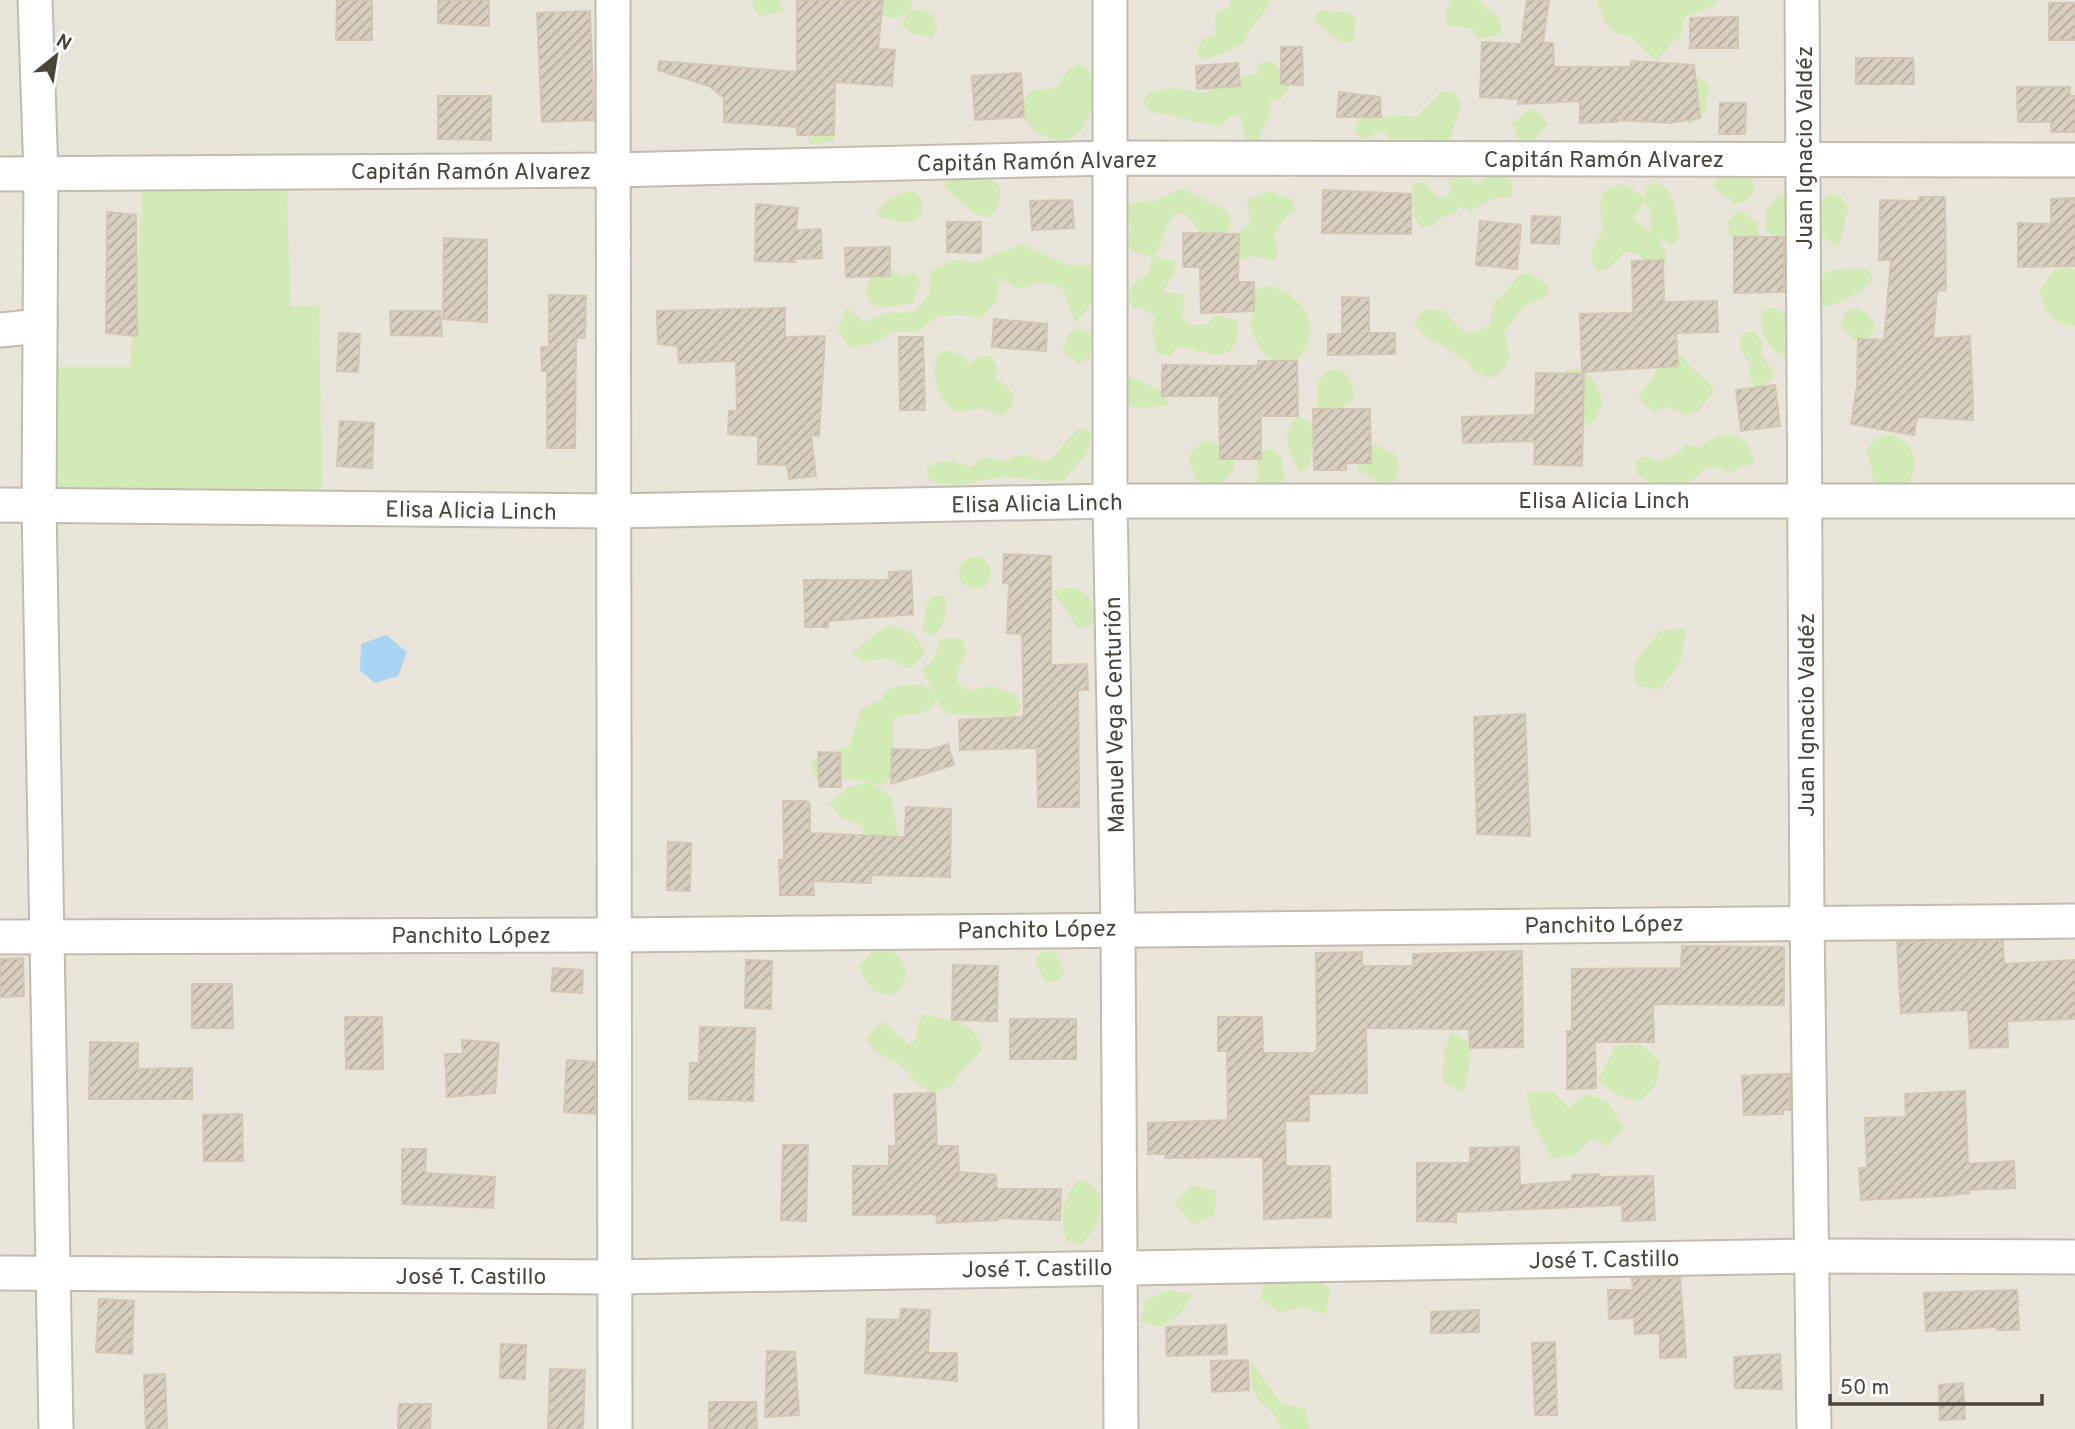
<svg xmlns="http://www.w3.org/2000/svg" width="2075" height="1429" font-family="Overpass,sans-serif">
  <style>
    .residential { fill: #eae5da }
    .grass { fill: #d2eab5; fill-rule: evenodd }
    .water { fill: #a9d4f2 }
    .building { fill: url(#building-hatch); stroke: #d3c7b4; stroke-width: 2 }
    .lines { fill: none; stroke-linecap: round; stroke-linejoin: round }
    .minor-casing { stroke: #c2bbae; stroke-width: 37 }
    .minor { stroke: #fff; stroke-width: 33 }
    .labels { text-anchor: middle; stroke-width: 5; stroke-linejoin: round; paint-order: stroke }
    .street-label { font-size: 23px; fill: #4b4439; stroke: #fff }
  </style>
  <defs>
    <pattern id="building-hatch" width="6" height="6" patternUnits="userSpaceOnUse" patternTransform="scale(1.75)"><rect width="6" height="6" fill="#d8cfc1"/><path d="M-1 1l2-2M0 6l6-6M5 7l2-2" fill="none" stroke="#b1aa9e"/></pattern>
  </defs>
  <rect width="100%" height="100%" fill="#f6f3ec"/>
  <rect class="residential" x="0" y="0" width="2075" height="1429"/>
  <g class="grass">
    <polygon points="753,0 779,0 784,12 760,16 752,7"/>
    <path d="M873,0H912L910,11L921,9L932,15L937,26L933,38L911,33L902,26L908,12C896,20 889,19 877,13Z"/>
    <path d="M1232,0H1270C1264,18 1249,25 1244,43L1212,58L1201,59L1197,48L1203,39L1215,35L1216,12L1228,9Z"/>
    <polygon points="1451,0 1478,0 1499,19 1503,35 1478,39 1472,29 1448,26 1445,14"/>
    <path d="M1597,0H1718L1717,5L1684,18L1680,37C1669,43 1666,53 1656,61L1630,36L1617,34L1607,25Z"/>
    <polygon points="1321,10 1345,12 1356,18 1353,42 1341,43 1313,19"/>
    <path d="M1271,62C1283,69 1287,75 1289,89L1281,98L1270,103L1271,113L1255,145L1245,138L1240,114L1229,117L1221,126C1197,125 1175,113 1151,113L1143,103L1149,92L1172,88L1206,93L1236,77L1256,74L1259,63Z"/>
    <path d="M1080,64L1097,80C1094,109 1084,152 1047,137C1033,131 1027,125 1022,111L1024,99L1032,90L1057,88L1069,68Z"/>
    <polygon points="1690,79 1702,79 1710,88 1706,99 1708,110 1689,126 1681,100"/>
    <polygon points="1442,91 1454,93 1461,103 1451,137 1445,147 1399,146 1382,132 1362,140 1355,130 1357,119 1368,116 1380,119 1392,115 1417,116"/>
    <polygon points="1531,108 1541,114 1548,124 1532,143 1520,144 1512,123"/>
    <polygon points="811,114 835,116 834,142 811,144 800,124"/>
    <path d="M1497,170C1511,176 1514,182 1512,197L1492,199L1471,210L1460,207L1453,215L1441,217L1433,226L1422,227L1414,218L1412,183L1425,182L1431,191L1442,198L1451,192L1448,180L1456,172L1468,175L1477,184Z"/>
    <path d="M981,172L999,186C1002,200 999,207 989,217L977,216L944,187L948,176Z"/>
    <polygon points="1743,172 1753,180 1754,192 1746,201 1734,203 1713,187 1719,176"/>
    <polygon points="287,181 290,307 319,305 322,498 53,494 56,367 130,367 143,184"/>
    <path d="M1656,182C1678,193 1676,216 1679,238L1671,246L1656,236L1666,251V264L1655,269L1637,254L1625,252L1608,269L1597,272C1586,255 1594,245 1603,229C1600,206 1593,188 1624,184L1645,199L1646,188ZM1645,200L1650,210L1651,232L1633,219Z"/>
    <path d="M1184,189L1224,209L1231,218L1229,230L1213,239L1201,234L1186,215L1174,214C1163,227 1164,243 1154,256L1175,262V273L1162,292L1185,294L1182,317L1190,325L1208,324L1215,315L1237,320C1239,333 1237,341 1229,352L1218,355L1178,347L1170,356L1158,355L1152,330L1155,318L1146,310L1134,308L1125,298L1138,279L1148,274L1153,257L1131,251C1127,241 1131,237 1130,227C1130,217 1126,215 1129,204C1138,201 1143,202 1152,201C1164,199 1171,190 1184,189Z"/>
    <path d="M913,191L922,200V212L915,221L903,223L876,216C882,199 896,194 913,191Z"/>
    <polygon points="1269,191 1292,199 1296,210 1286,217 1274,236 1278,248 1275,260 1252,256 1230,266 1213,253 1250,224 1247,200"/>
    <polygon points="1780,193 1790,199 1790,211 1784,221 1788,233 1776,237 1766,232 1765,211"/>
    <path d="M1831,193L1841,197L1848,208L1839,247L1817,234C1824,215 1811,209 1831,193Z"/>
    <polygon points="1738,209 1758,223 1758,235 1749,242 1738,242 1729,235 1728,222"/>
    <polygon points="1022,244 1066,265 1091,265 1104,286 1076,323 1062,288 1040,282 1017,289 999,278 997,300 981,318 959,315 936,317 917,332 894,332 874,343 851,349 837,330 846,308 865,322 887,313 913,312 929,295 930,272 952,260 976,262"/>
    <polygon points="884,265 903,277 915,272 920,282 912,304 881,307 870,303 865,291 873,269"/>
    <path d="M2065,268L2075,269V326C2052,326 2046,310 2039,291L2053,271Z"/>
    <path d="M1844,269H1868L1873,280C1861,293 1838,307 1821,306L1817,295L1825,272Z"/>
    <path d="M1529,273L1549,286L1545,298L1523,306C1518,318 1509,322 1504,335C1512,352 1510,364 1496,377H1485L1475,371L1467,361L1426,337L1414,324L1420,313C1450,300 1448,325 1469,334L1490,325L1494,301L1504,295L1517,276Z"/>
    <path d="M1271,286C1310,299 1326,334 1292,365C1266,364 1259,347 1249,326L1253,315L1248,290Z"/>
    <path d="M1773,307L1793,318L1788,358C1768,350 1758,334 1762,312Z"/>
    <path d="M1848,309C1864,309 1870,313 1875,328L1869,338L1858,342L1840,327Z"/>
    <polygon points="1081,329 1092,335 1090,358 1080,364 1062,351 1070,332"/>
    <polygon points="1743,332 1755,332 1762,342 1761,354 1775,374 1767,384 1755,387 1749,377 1751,367 1739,346"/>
    <path d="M950,351L962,355L970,365L978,357L991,356L998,367L995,379L1005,385L1013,395L1011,407L1003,416L981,408L957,412C937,401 929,373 939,353Z"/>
    <path d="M1672,353L1684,356C1690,372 1706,375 1714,391L1699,410L1688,415L1665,407L1654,413L1638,397L1653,378L1660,356Z"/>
    <path d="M1339,369C1351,378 1354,385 1353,399L1336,415L1324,413L1316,406L1318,381L1326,371Z"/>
    <path d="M1579,369C1603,383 1611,408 1587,426L1576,423L1557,378L1566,370Z"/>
    <polygon points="1131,377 1163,391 1168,405 1143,409 1120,402 1119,379"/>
    <path d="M1298,416L1308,421L1315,430L1310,466L1300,472C1288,452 1279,433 1298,416Z"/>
    <path d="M1080,428L1091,433C1092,454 1076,464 1064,481C1044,482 1024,477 1004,477C979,478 956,492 929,480L927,468C943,457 954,462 972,467C982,457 990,456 1003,462C1019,451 1028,456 1045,462C1061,454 1065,438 1080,428Z"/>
    <path d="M1729,434C1747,438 1750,447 1754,464L1742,466L1733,473L1709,466L1681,489L1658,487L1637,474L1635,461L1646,456L1656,462L1668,459L1687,445L1698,448L1717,436Z"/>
    <path d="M1884,435H1895C1917,449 1920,464 1907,486L1883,489L1874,481L1867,450L1873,440Z"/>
    <polygon points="1205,440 1217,444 1235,463 1231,474 1214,490 1195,479 1188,456"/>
    <polygon points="1375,444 1397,457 1399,469 1395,480 1384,485 1358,470 1358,457 1364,447"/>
    <polygon points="1269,449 1281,456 1285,480 1279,490 1258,484 1257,452"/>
    <circle cx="975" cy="573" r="16"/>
    <path d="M1066,588C1087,588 1092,599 1097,618L1089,627H1077L1053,591Z"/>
    <path d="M945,595C946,613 948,624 933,636L923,631L926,605L933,596Z"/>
    <polygon points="888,625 912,633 926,653 909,669 889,659 864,661 851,653"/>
    <path d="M1685,628C1685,658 1679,669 1658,690L1636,685L1634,662L1660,631Z"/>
    <path d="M950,638L962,639L967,651L957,672V684L968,690L993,686L1016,695L1021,707L1015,717L946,714L935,696L936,705C923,717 908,713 893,719V743L899,754L892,777L883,785L874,784L891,797L900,844L868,849L862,826L841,817L829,804L848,787L870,783L834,776L824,782L814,778L810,766C823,746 831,754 850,745L860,710L882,699L888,689C904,683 921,682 934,692L921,669C934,662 938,655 939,640Z"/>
    <path d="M877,947L889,948C932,980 879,1025 859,966Z"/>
    <polygon points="1054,951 1065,973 1057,981 1045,982 1035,961 1042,952"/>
    <path d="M923,1015C948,1018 977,1022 982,1050L958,1075L953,1085L935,1093L915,1083C906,1058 876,1062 866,1038L882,1021L910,1045L917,1037V1025Z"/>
    <polygon points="1451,1031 1471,1045 1469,1069 1463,1092 1443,1083 1444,1054"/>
    <polygon points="1616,1045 1641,1045 1660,1061 1656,1085 1639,1102 1616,1095 1598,1080"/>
    <polygon points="1527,1091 1552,1091 1569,1108 1588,1093 1611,1106 1624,1128 1608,1146 1591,1139 1574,1156 1551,1158 1530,1116"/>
    <path d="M1081,1179C1113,1191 1102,1229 1078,1246L1067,1241C1058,1218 1062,1195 1081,1179Z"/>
    <polygon points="1192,1185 1216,1191 1215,1215 1193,1225 1175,1203"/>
    <polygon points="1313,1272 1330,1290 1326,1314 1302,1307 1280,1313 1261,1299 1266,1277"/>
    <polygon points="1168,1290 1193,1294 1180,1314 1161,1327 1141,1322 1146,1300"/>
    <path d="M1251,1362L1281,1403L1305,1409L1310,1429H1281C1272,1398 1247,1409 1251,1362Z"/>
  </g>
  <polygon class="water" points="386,635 407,652 398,676 375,683 360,671 361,644"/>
  <g class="building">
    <polygon points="337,0 372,0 372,40 336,40"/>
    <polygon points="438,0 489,0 489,26 438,23"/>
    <polygon points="797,0 883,0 878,49 895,50 892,86 835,82 834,135 797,135 797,127 724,122 724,98 709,86 658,70 659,61 797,72"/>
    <polygon points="1527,0 1549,0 1543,43 1553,43 1554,67 1631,67 1631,61 1694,65 1700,118 1671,123 1617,120 1617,122 1580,123 1580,101 1518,104 1518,99 1480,97 1482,42 1521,44"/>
    <rect x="2049" y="3" width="26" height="37"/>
    <polygon points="590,11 594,120 542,122 537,13"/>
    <polygon points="1738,17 1738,48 1690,48 1690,18"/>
    <polygon points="1281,47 1302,47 1303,85 1281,84"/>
    <polygon points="1856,58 1913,58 1914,84 1856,84"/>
    <polygon points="1238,63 1240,86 1197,89 1196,66"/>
    <polygon points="1021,73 1024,117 975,120 972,76"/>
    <polygon points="2017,87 2070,87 2070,96 2075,96 2075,132 2051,132 2051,122 2018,122"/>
    <polygon points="1339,92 1380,97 1381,117 1337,117"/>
    <polygon points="438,96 491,96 491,140 438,139"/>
    <polygon points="1720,103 1746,103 1745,134 1719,134"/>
    <polygon points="1323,190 1411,194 1411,234 1322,233"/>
    <polygon points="1919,197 1945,197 1946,290 1937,291 1933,338 1970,336 1973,406 1973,420 1917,417 1914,435 1851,424 1857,386 1858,339 1884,340 1891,260 1879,260 1880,200 1919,201"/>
    <polygon points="2075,198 2075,266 2018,267 2018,223 2051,224 2051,199"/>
    <polygon points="1072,200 1074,228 1032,230 1030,201"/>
    <polygon points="756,204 798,208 796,230 821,229 822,258 795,259 795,262 755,261"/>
    <polygon points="107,212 136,215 137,336 106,333"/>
    <polygon points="1532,216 1560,217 1559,244 1531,243"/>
    <polygon points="1480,221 1521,225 1517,269 1476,265"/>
    <polygon points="947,222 981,222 981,253 947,252"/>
    <polygon points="1183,233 1239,234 1238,282 1254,282 1254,311 1201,313 1200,267 1183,267"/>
    <polygon points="1734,237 1784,237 1784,292 1734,293"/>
    <polygon points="444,238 487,240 487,322 443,319"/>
    <polygon points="890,247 890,276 846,277 845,248"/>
    <polygon points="1663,260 1664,302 1717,301 1718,332 1676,333 1678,366 1582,372 1580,314 1633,313 1632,261"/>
    <polygon points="549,295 586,296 585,338 576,338 575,448 547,448 547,371 542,371 541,347 549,347"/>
    <polygon points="1342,297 1369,298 1369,333 1395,333 1395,354 1328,355 1328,334 1342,334"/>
    <polygon points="785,308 785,337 825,336 819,436 811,435 816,476 789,479 787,465 758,464 758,436 728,434 729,411 737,411 736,361 679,363 678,346 658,344 657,311"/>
    <polygon points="390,311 440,311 442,336 391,335"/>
    <polygon points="994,319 1047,324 1046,351 992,347"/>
    <polygon points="339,333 360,334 358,372 337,371"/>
    <polygon points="899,337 923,337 925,410 900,410"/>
    <polygon points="1258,361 1297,361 1298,416 1261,416 1261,459 1220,459 1219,396 1162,396 1162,365 1258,366"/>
    <polygon points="1536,373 1584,374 1582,466 1534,464 1535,441 1463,443 1462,417 1535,415"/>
    <polygon points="1775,385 1780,426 1741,431 1736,390"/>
    <polygon points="1313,409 1370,409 1371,463 1346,463 1346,470 1314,470"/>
    <polygon points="340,421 374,423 372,468 337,466"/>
    <polygon points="1004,554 1051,556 1051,665 1087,664 1088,690 1078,690 1079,807 1038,807 1037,748 960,750 959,720 1024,717 1022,634 1007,633 1009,583 1003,583"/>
    <polygon points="911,571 913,614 828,621 828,627 805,627 804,580 889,580 889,572"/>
    <polygon points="1525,714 1530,836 1477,834 1474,717"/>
    <polygon points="948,744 954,765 891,784 892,749 929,750"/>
    <polygon points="818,752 840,753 841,787 819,787"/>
    <polygon points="783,801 806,801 810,804 810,833 905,837 906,807 951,809 950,877 871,875 871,883 813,881 814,895 780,895 779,860 784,860"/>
    <polygon points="668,842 691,843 690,891 667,890"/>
    <polygon points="2003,941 2004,964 2075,960 2075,1019 2007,1021 2008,1047 1970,1048 1968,1010 1901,1013 1897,942"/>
    <polygon points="1682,946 1784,947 1784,1005 1653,1004 1654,1042 1595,1042 1596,1088 1567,1089 1567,1031 1572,1031 1572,969 1681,968"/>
    <polygon points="1522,951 1523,1047 1470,1048 1469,1029 1366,1028 1367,1093 1309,1094 1309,1121 1285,1121 1286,1166 1330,1166 1331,1217 1264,1219 1263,1157 1165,1158 1165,1154 1148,1154 1148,1123 1228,1120 1227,1051 1218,1051 1218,1017 1262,1017 1263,1053 1312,1053 1317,1050 1316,953 1362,952 1362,966 1413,966 1413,954"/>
    <polygon points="23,958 24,996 0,997 0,959"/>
    <polygon points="746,960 772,961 771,1009 745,1008"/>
    <polygon points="953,965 998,966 997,1021 952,1020"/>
    <polygon points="553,968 583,970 582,993 551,991"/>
    <polygon points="192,984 232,984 233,1028 192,1028"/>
    <polygon points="345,1017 382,1017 383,1069 346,1069"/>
    <rect x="1010" y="1019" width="66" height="40"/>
    <polygon points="700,1027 755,1028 753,1101 689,1099 690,1063 699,1063"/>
    <polygon points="462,1040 499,1043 495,1093 447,1097 445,1054 463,1054"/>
    <polygon points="90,1042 138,1043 138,1069 192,1068 192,1099 89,1099"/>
    <polygon points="567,1060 595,1062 595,1114 564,1112"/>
    <polygon points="1782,1074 1790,1074 1790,1110 1783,1110 1783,1114 1744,1115 1742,1076"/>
    <polygon points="1965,1091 1968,1164 2014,1161 2015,1188 1969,1190 1969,1193 1944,1196 1861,1200 1859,1168 1867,1168 1865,1118 1906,1117 1905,1094"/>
    <polygon points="935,1093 937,1146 958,1146 959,1172 996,1175 997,1189 1061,1189 1060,1220 998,1218 998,1220 937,1223 936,1214 853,1215 853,1166 889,1166 889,1146 896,1146 894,1094"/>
    <polygon points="242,1114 243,1161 204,1161 203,1115"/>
    <polygon points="783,1145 808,1145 806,1221 781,1220"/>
    <polygon points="1519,1147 1520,1185 1572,1181 1572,1175 1599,1174 1600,1177 1653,1176 1655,1220 1623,1221 1622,1205 1456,1212 1456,1222 1417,1221 1417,1163 1470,1163 1470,1148"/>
    <polygon points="402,1149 426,1149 425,1173 495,1177 493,1208 402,1204"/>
    <polygon points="1632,1278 1680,1278 1686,1357 1660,1358 1660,1333 1635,1334 1634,1318 1609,1319 1608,1290 1633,1290"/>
    <polygon points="2017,1290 2019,1330 1997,1330 1997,1327 1926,1331 1924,1293"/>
    <polygon points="99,1299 134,1301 132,1354 96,1352"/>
    <polygon points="901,1309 930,1310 928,1353 957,1353 957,1381 865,1373 867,1319 900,1320"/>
    <polygon points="1479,1310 1479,1332 1431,1333 1431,1312"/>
    <polygon points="1226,1325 1227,1354 1167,1356 1166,1327"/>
    <polygon points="1555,1342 1557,1415 1535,1415 1532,1343"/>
    <polygon points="501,1344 526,1345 525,1379 500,1378"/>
    <polygon points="767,1351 795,1352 799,1415 765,1417"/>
    <polygon points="1780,1354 1782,1389 1735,1388 1734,1357"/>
    <polygon points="1248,1360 1249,1390 1212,1392 1211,1361"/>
    <polygon points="550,1369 585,1370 583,1429 548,1429"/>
    <polygon points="165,1374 167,1429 146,1429 144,1375"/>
    <polygon points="1963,1383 1965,1419 1940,1420 1939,1385"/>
    <polygon points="709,1402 756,1402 757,1429 709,1429"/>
    <polygon points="399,1404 431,1404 430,1429 398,1429"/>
  </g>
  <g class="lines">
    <g class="minor-casing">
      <g id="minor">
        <polyline points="35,0 41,174 39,506 56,1429"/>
        <polyline points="613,0 615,1429"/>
        <polyline points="1110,0 1110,501 1118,928 1121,1429"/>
        <polyline points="1802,0 1807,922 1814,1429"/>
        <polyline points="0,174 613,170 1111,158 2075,160"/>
        <polyline points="0,330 40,326"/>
        <polyline points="0,505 614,511 1110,501 2075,501"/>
        <polyline points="0,937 614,935 2075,921"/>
        <polyline points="0,1273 614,1277 1811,1256 2075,1257"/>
      </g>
    </g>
    <use href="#minor" class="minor"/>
  </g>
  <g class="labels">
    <g class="street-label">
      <text transform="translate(1804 148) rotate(-90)" y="8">Juan Ignacio Valdéz</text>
      <text x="1604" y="167">Capitán Ramón Alvarez</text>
      <text transform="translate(1037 161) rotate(-1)" y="8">Capitán Ramón Alvarez</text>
      <text x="471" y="179">Capitán Ramón Alvarez</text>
      <text x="1604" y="508">Elisa Alicia Linch</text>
      <text transform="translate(1037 503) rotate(-1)" y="8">Elisa Alicia Linch</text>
      <text transform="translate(471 510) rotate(1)" y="8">Elisa Alicia Linch</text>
      <text transform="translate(1114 715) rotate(-91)" y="8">Manuel Vega Centurión</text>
      <text transform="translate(1806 715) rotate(-90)" y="8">Juan Ignacio Valdéz</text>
      <text transform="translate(1604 924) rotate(-1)" y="8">Panchito López</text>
      <text transform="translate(1037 929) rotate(-1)" y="8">Panchito López</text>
      <text x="471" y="943">Panchito López</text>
      <text transform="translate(1604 1259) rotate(-1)" y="8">José T. Castillo</text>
      <text transform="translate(1037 1268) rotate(-1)" y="8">José T. Castillo</text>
      <text x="471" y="1284">José T. Castillo</text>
    </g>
  </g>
  <g transform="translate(56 56) rotate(30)" stroke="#ffffff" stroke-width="5" paint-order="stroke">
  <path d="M0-5L12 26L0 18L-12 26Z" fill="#4b4439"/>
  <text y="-10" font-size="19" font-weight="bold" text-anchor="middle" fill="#4b4439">N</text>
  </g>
  <path d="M1830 1394v10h212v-10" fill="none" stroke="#4b4439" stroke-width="3.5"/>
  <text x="1840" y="1394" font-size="21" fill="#4b4439" stroke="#ffffff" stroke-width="5" paint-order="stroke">50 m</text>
</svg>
